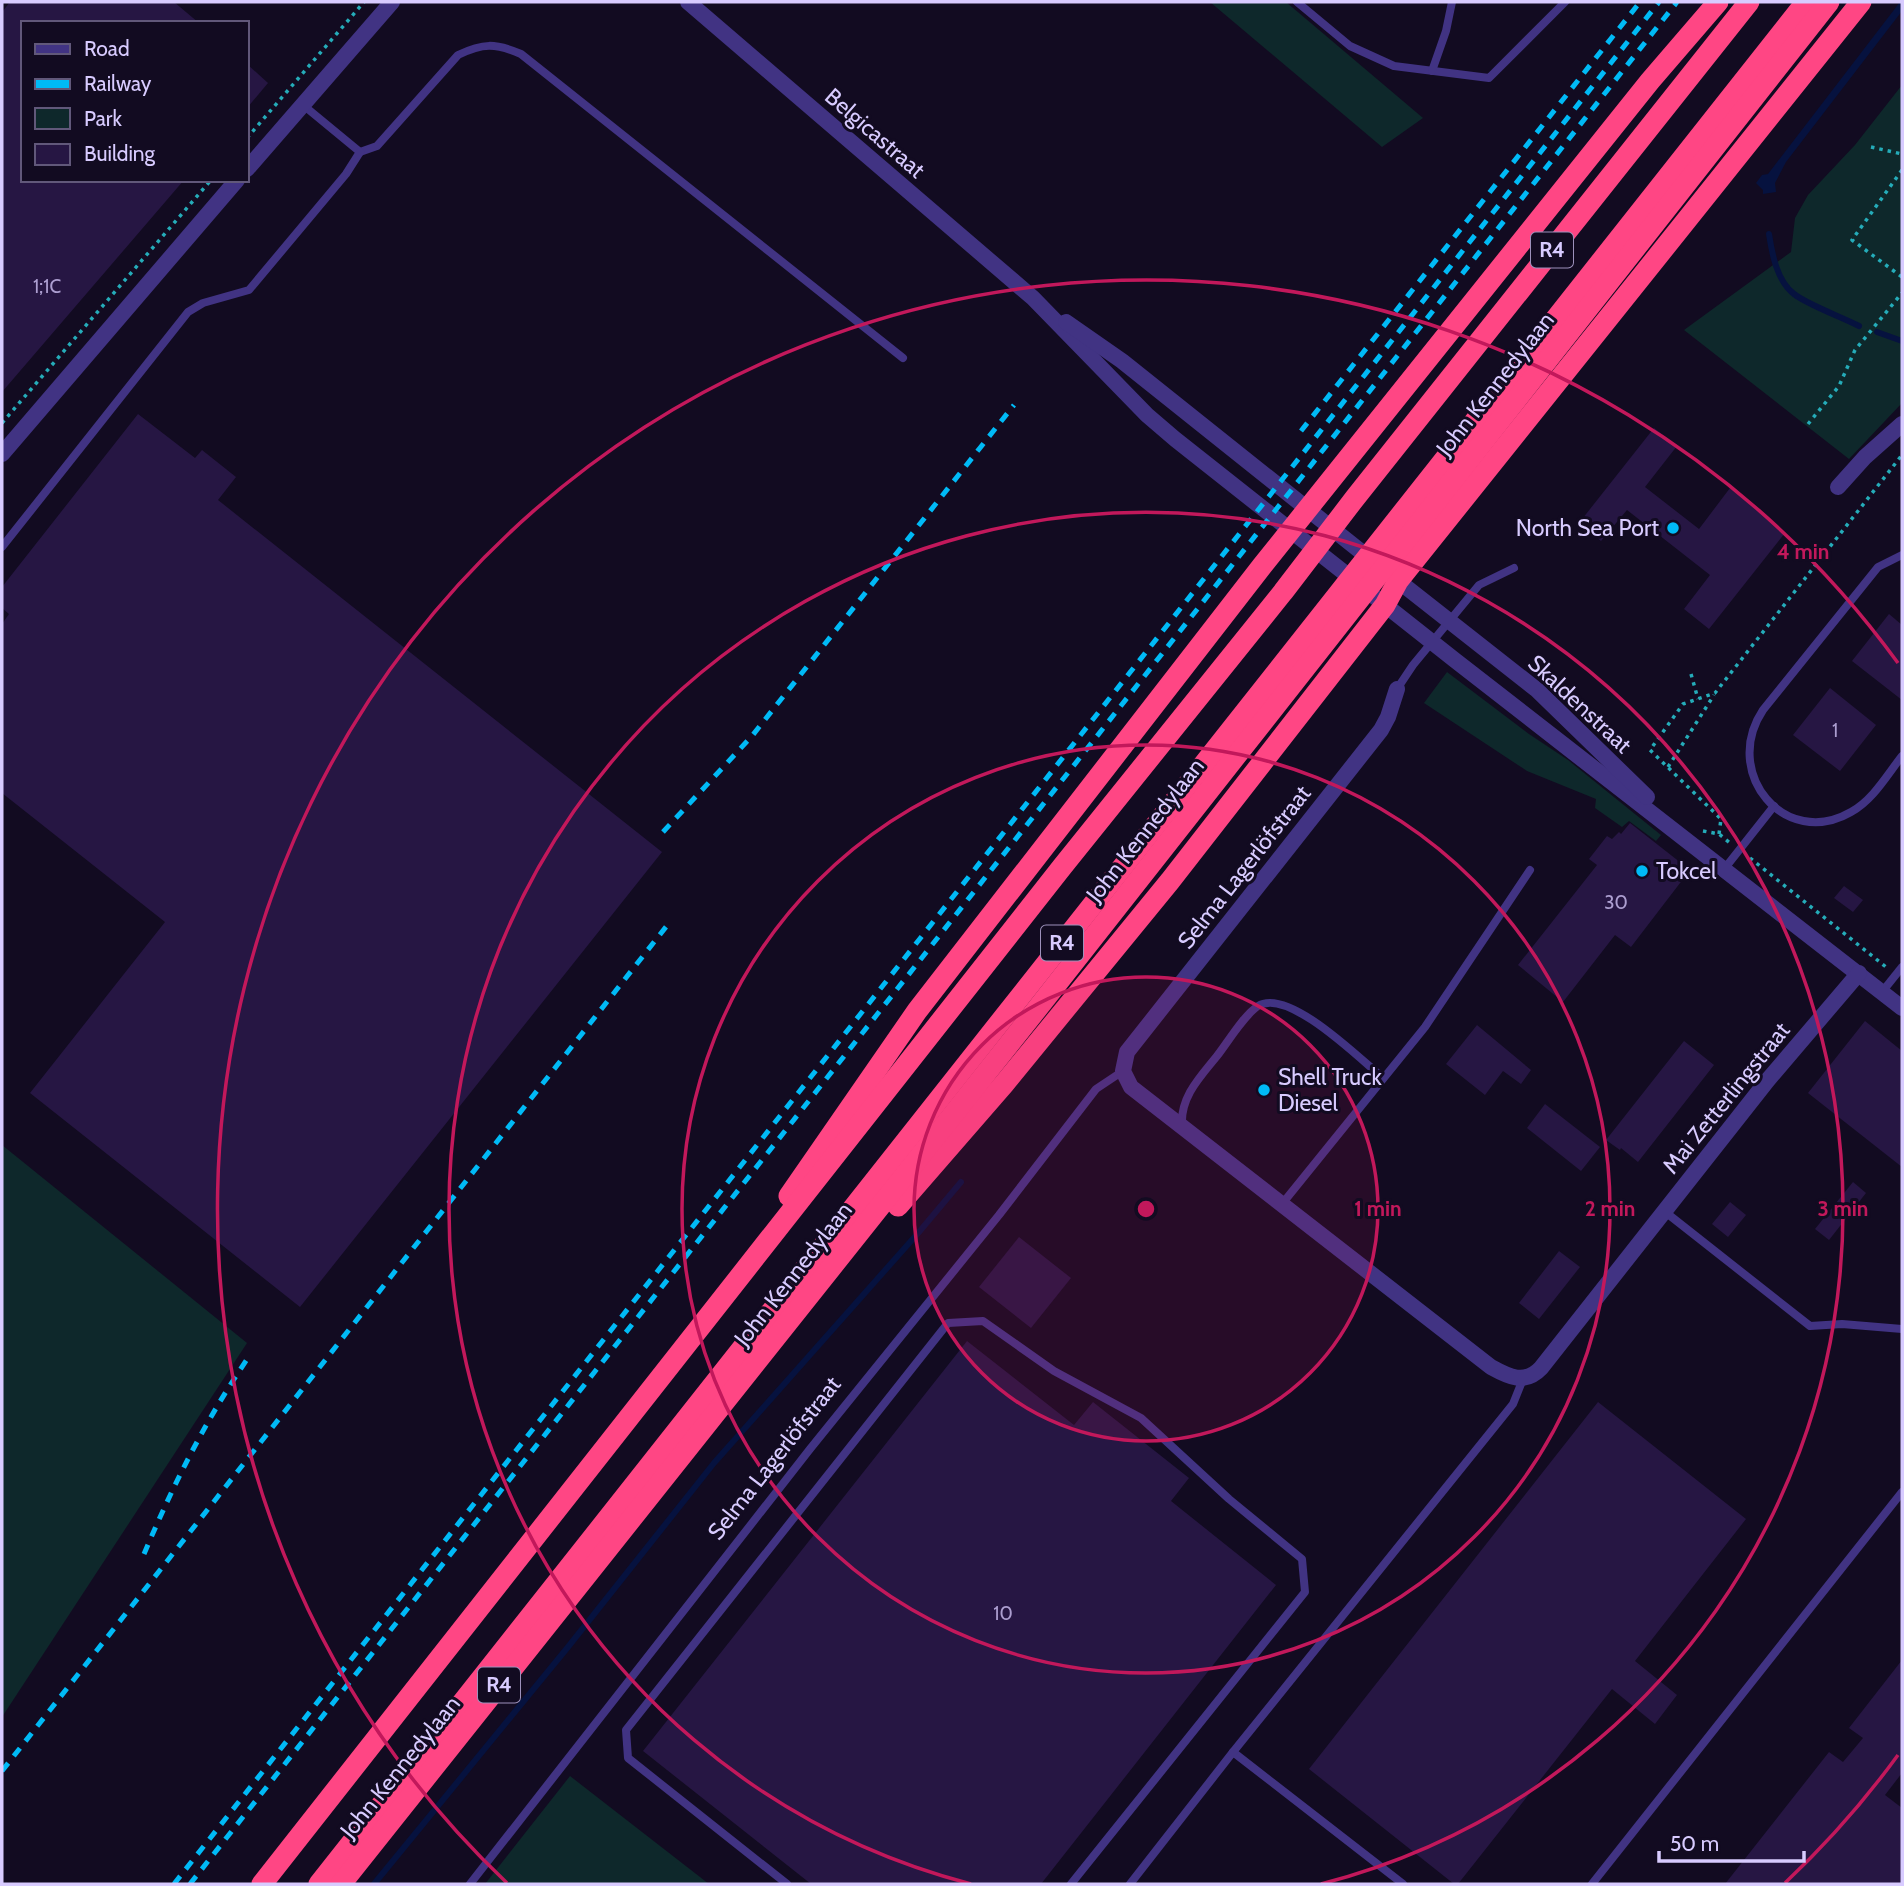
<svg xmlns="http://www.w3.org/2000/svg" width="1904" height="1886" font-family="Cabin,sans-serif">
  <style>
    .green { fill: #0e282b }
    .water { fill: #06123f }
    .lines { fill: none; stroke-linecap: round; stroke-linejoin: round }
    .stream { stroke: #06123f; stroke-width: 6 }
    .building { fill: #261643 }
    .path { stroke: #25acb9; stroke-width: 3.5; stroke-dasharray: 3.5 5; stroke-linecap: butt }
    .lane { stroke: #413383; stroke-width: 8 }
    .street { stroke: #413383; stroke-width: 16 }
    .highway { stroke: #ff4684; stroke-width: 21 }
    .rail { stroke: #00baf6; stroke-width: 5; stroke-dasharray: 10 9; stroke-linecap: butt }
    .ring { fill: none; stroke: #c2185b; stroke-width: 3.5 }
    .poi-dot { fill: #00baf6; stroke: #120b21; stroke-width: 2.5 }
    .labels { text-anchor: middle; stroke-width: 6; stroke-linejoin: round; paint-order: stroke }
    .number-label { font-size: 19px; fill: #ac9ed0 }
    .shield { fill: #120b21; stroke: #9d91bc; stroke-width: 2 }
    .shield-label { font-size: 21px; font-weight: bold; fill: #d8cbff }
    .street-label { font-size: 23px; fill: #d8cbff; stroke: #120b21 }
    .poi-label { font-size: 23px; fill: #d8cbff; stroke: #120b21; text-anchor: start }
    .centre { fill: #c2185b; stroke: #120b21; stroke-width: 3.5 }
    .ring-label { font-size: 21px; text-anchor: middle; font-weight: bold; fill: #c2185b; stroke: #120b21; stroke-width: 6; stroke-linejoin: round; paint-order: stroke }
  </style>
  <rect width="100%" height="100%" fill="#120b21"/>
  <g class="green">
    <polygon points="1210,2 1286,2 1423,118 1382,147"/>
    <polygon points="1902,85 1902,403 1849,459 1684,330 1791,252 1795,218 1808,195 1855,145"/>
    <polygon points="1447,672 1529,734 1568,760 1661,835 1656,841 1629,821 1622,827 1595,808 1596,799 1527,771 1424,703"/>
    <polygon points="2,1145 247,1343 2,1717"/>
    <polygon points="570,1776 709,1884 485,1884"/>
  </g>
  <polygon class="water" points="1900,2 1902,2 1902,11 1786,162 1775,183 1776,192 1763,194 1763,190 1756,183 1762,175 1768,174"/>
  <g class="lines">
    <g class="stream">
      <path d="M1769,234C1772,254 1777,281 1794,294C1808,305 1842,317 1859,326"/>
      <polyline points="1877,332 1902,341"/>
      <polyline points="374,1884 568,1647 714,1463 919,1232 961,1182"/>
    </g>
  </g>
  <g class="building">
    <polygon points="10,2 174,2 199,23 23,23 23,180 184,180 2,392 2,12"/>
    <polygon points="247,64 268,83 247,108"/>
    <polygon points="138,414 195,458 202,450 236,477 218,500 662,852 300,1307 30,1093 165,922 2,793 2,624 9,614 2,608 2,587"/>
    <polygon points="1654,428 1677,446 1645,487 1699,529 1730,488 1785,533 1709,629 1684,609 1710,575 1627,510 1601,541 1579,523"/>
    <polygon points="1889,614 1902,625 1902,700 1852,661"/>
    <polygon points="1830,688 1876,725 1840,771 1793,735"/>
    <polygon points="1630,823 1690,870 1631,947 1615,935 1563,1002 1518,965 1597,865 1589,859 1607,836 1612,839 1619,832 1621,834"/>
    <polygon points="1844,886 1863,900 1853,912 1834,898"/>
    <polygon points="1865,1021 1902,1051 1902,1167 1808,1093"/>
    <polygon points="1477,1025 1531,1070 1521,1084 1503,1071 1485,1095 1446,1064"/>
    <polygon points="1684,1041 1714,1065 1638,1162 1621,1148 1620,1150 1606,1140"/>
    <polygon points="1545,1104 1600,1147 1581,1171 1527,1128"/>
    <polygon points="1853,1182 1866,1193 1829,1240 1815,1229"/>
    <polygon points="1730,1202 1746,1215 1728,1237 1712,1224"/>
    <polygon points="1019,1237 1071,1278 1031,1328 979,1287"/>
    <polygon points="1559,1251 1580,1267 1539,1319 1519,1303"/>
    <polygon points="967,1341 1074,1425 1093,1402 1189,1478 1171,1501 1276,1585 1041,1884 811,1884 643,1751"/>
    <polygon points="1598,1402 1746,1519 1635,1661 1677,1695 1655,1724 1612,1689 1458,1884 1454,1884 1309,1769"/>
    <polygon points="1902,1660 1902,1773 1885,1795 1902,1808 1902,1884 1725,1884 1829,1752 1843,1762 1863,1738 1849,1728"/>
  </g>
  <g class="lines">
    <g class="path">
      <polyline points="247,138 364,2"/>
      <polyline points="1871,147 1902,154"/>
      <polyline points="1902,170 1852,240 1902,277"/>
      <polyline points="2,423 211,180"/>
      <polyline points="1808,424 1839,386 1855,350 1902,293"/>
      <polyline points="1691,674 1698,699"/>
      <polyline points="1668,767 1714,695"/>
      <polyline points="1703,831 1719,834 1730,843"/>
      <polyline points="1719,834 1721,819 1650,750 1683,704 1715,693 1902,455"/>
      <polyline points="1750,858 1886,967"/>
    </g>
    <g class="lane">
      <polyline points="1297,2 1350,46 1394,66 1489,78 1565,2"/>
      <polyline points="1432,71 1446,31 1452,2"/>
      <path d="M303,105L360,152L377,146L458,55C483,43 495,43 521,54L903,358"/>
      <polyline points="2,547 188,312 203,303 249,290 346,174 360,152"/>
      <path d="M1902,555L1878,567L1763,710C1721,773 1785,850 1851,812C1873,800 1887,775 1902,756"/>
      <polyline points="1397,689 1413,665 1479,585 1514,568"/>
      <polyline points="1725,868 1774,806"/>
      <polyline points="1882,992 1902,967"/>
      <path d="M1182,1126C1180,1097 1200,1077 1217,1056C1228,1042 1244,1015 1258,1006C1288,987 1360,1059 1383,1078"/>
      <polyline points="1282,1204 1425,1027 1530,870"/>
      <polyline points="1664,1211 1810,1326 1842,1324 1902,1329"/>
      <polyline points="1233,1752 1403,1884"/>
      <polyline points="470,1884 810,1449 999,1215 1096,1089 1123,1071"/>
      <polyline points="787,1884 628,1758 626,1730 948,1323 983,1321 1054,1371 1141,1418 1229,1499 1302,1559 1305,1592 1071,1884"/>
      <polyline points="1130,1884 1233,1752 1513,1404 1523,1379"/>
      <polyline points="1592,1884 1902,1492"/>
    </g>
    <g class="street">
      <polyline points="688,2 1033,298 1147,415 1175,439 1456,661 1902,1008"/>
      <polyline points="247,169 392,2"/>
      <polyline points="1066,322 1122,361 1374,562"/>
      <polyline points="2,454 237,180"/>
      <polyline points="1838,487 1865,457 1902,424"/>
      <polyline points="1392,576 1537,690 1647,797"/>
      <path d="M1397,689L1388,717L1381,730L1127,1052L1123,1071L1131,1087L1491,1367C1509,1377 1525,1385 1541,1368L1767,1081L1859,973"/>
    </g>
    <g class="highway">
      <polyline points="789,1196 917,1011 1262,566 1650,81 1718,2"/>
      <polyline points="898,1206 1004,1084 1170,881 1385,605 1398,581 1861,2"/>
      <polyline points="262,1884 1062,867 1283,592 1355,498 1749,2"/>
      <polyline points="319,1884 1806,2"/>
      <polyline points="341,1884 1033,1014 1829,2"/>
    </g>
    <g class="rail">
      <polyline points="1301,431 1640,2"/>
      <polyline points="663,832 752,736 1014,405"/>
      <path d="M144,1554C174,1483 206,1419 250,1355"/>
      <polyline points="2,1771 669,923"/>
      <polyline points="174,1884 1659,2"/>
      <polyline points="190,1884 1677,2"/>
    </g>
  </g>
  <circle cx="1146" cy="1209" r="232" fill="#c2185b" fill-opacity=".12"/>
  <g class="ring">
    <circle cx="1146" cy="1209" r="232"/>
    <circle cx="1146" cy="1209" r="464"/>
    <path d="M971 1884A697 697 0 1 1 1321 1884"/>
    <path d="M1898 1755A929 929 0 0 1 1785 1883M507 1883A929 929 0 1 1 1898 663"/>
  </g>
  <g class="poi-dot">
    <circle cx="1673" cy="528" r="7"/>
    <circle cx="1642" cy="871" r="7"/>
    <circle cx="1264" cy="1090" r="7"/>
  </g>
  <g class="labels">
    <g class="number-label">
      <text x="47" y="293">1;1C</text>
      <text x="1835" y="737">1</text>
      <text x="1616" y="909">30</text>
      <text x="1003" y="1620">10</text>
    </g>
    <g class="shield">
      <rect x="1531" y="232.5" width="42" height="35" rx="5"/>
      <rect x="1041" y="925.5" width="42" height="35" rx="5"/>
      <rect x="478" y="1667.5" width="42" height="35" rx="5"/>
    </g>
    <g class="shield-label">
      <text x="1552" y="257">R4</text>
      <text x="1062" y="950">R4</text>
      <text x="499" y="1692">R4</text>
    </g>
    <g class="street-label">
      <text transform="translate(875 133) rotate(41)" y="8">Belgicastraat</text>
      <text transform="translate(1495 384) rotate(-52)" y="8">John Kennedylaan</text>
      <text transform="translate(1580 704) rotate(43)" y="8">Skaldenstraat</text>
      <text transform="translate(1145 830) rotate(-52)" y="8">John Kennedylaan</text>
      <text transform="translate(1244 867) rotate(-52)" y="8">Selma Lagerlöfstraat</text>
      <text transform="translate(1726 1098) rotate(-51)" y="8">Mai Zetterlingstraat</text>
      <text transform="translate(793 1274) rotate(-52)" y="8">John Kennedylaan</text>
      <text transform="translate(774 1458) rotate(-52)" y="8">Selma Lagerlöfstraat</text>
      <text transform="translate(400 1767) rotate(-51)" y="8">John Kennedylaan</text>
    </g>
    <g class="poi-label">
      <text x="1659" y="536" text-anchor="end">North Sea Port</text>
      <text x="1656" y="879">Tokcel</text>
      <text x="1278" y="1085">Shell Truck<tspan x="1278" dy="26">Diesel</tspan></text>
    </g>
  </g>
  <circle cx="1146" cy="1209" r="10" class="centre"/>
  <g class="ring-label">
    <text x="1803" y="559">4 min</text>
    <text x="1378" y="1216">1 min</text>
    <text x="1610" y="1216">2 min</text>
    <text x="1843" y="1216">3 min</text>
  </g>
  <rect width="1904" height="1886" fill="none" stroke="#d8cbff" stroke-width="7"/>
  <rect x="21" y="21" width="228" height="161" fill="#120b21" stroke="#61587a" stroke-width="2"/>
  <rect x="35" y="44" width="35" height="10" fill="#413383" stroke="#61587a" stroke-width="2"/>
  <text x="84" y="56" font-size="21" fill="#d8cbff">Road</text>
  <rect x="35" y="79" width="35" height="10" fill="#00baf6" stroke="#61587a" stroke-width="2"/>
  <text x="84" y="91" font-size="21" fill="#d8cbff">Railway</text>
  <rect x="35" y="108" width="35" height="21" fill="#0e282b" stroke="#61587a" stroke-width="2"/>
  <text x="84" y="126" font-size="21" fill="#d8cbff">Park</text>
  <rect x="35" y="144" width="35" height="21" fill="#261643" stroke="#61587a" stroke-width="2"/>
  <text x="84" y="161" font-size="21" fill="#d8cbff">Building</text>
  <path d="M1659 1851v10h145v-10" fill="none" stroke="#d8cbff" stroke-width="3.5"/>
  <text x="1670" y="1851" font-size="21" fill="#d8cbff" stroke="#120b21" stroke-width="5" paint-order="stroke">50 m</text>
</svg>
